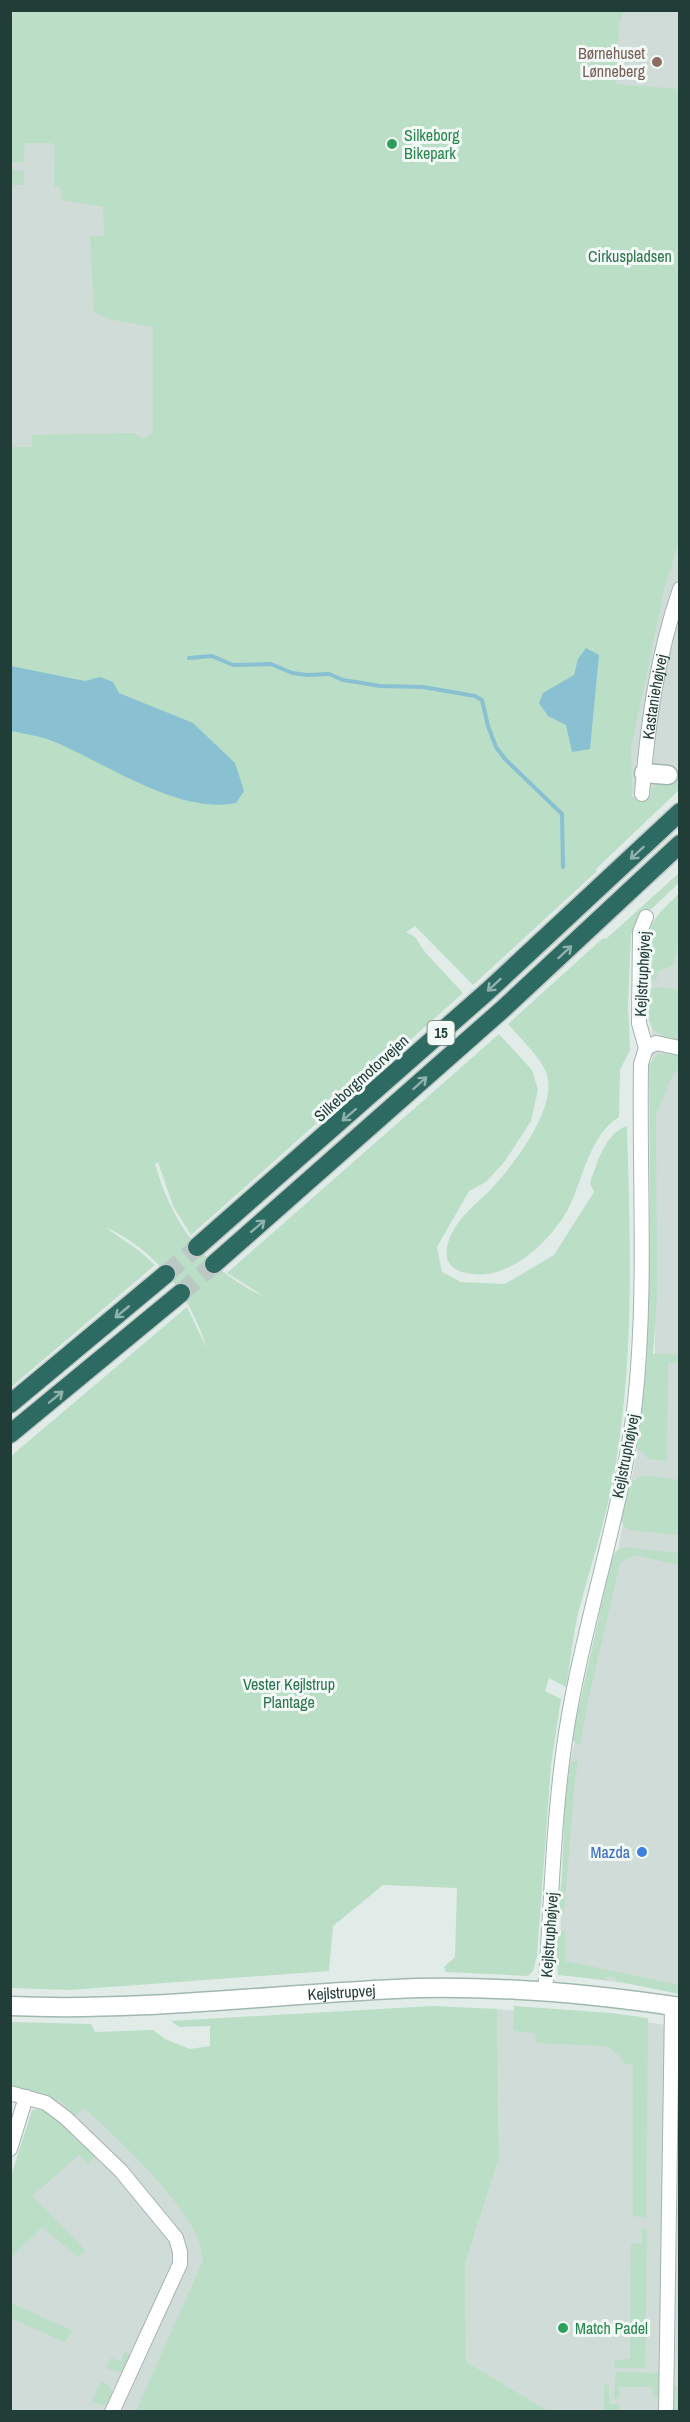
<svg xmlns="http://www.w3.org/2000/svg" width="690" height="2422" font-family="'Archivo Narrow',sans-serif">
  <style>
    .built { fill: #d0dcd7 }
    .green { fill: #badec6 }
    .water { fill: #89c1d2 }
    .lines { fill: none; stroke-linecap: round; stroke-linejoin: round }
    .stream { stroke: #89c1d2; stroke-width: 4 }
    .highway-tunnel { stroke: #bbc9c5; stroke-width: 18; stroke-dasharray: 18 9; stroke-linecap: butt }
    .street-casing { stroke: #a4b4b0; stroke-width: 16 }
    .secondary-casing { stroke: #a0b8b1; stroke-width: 21 }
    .highway-casing { stroke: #c1c9c7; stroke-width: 21 }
    .street { stroke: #fff; stroke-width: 14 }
    .secondary { stroke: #fff; stroke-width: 18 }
    .highway { stroke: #2d6a62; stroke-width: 18 }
    .oneway { stroke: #90b2ac }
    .education-dot { fill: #8d6e63; stroke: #f2f9f6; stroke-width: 2 }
    .leisure-dot { fill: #2e9e5b; stroke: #f2f9f6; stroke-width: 2 }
    .shop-dot { fill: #3f7fe0; stroke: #f2f9f6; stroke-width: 2 }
    .labels { text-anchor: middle; stroke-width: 6; stroke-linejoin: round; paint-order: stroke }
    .shield { fill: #f2f9f6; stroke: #607571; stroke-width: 1.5 }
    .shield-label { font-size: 15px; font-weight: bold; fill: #213d38 }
    .education-label { font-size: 16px; fill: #785e54; stroke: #f2f9f6; text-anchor: end }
    .leisure-label { font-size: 16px; fill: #27864d; stroke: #f2f9f6; text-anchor: start }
    .park-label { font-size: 16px; fill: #2b744d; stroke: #f2f9f6 }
    .street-label { font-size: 16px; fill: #213d38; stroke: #f2f9f6 }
    .shop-label { font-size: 16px; fill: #366cbe; stroke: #f2f9f6; text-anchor: end }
  </style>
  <rect width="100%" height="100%" fill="#e1ece8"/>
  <g class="built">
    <polygon points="13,10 13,17 153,58 153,432 100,470 11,465 10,11"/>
    <polygon points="619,11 679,11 679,93 615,90"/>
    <polygon points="679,533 679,780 658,800 626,794 631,729 656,596"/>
    <polygon points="679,894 679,1991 558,1974 569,1767 618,1550 655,1357 651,939"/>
    <polygon points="497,2009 652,2023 679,2027 679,2411 548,2411 466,2363 465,2264 499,2158"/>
    <polygon points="47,2091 101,2103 215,2236 137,2411 11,2412 11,2212 23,2187"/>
  </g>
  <g class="green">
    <path d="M13,10L623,11L619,25L616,84L679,89V541L664,590L631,748L632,796L651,798L652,788L670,780L671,768L679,770V790L596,869L597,871L473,985L415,926L406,932L415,937L425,952L463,993L191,1235L173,1206L158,1162L155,1164C173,1226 205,1269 265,1297L227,1273L499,1034L532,1070L538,1090L531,1121L505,1161L486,1182L469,1191L437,1247L442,1272L461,1282L505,1284L554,1255L594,1192L590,1183C597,1163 605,1133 627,1126C630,1232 634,1338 619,1443C612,1499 595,1552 580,1606C573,1632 571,1660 566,1687L549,1678L545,1691L561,1699L551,1765L537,1956L533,1971L528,1976L446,1972L444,1967L455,1957L457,1888L383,1885L333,1926L329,1971L69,1990L11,1988V1456L187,1307L207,1349C191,1297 157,1250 105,1227L138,1250L155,1265L11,1387V447H32V435L134,433L143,439L153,432V327L108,319L94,312L90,236H104L103,207L62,200L60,187L54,186L55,146L51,143H25L23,162H11L10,21L13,18Z"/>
    <polygon points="10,169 24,171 24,185 11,185"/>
    <path d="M679,873V883L645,915L631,934L628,1005L630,1050L620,1070L619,1117C588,1136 583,1182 567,1211C556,1230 538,1250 520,1261C505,1270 492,1276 473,1274C454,1272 442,1264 448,1243C455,1219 477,1204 493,1187C515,1163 553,1113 548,1079C546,1062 519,1037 508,1024L603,938L606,939Z"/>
    <path d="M679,894V943L673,965L658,971L656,981L649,979C648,932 642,927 679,894Z"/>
    <path d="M659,987L679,990V1041C643,1030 649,1024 648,990Z"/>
    <polygon points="658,1054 679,1055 679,1071 674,1072 656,1113 657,1294 653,1354 679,1354 679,1362 668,1363 667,1461 649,1459 636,1447 648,1332 650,1199 649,1065"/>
    <polygon points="651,1476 679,1480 679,1535 630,1530 625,1527 621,1521 628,1485 639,1477"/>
    <polygon points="624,1547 679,1553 679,1565 634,1555 620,1563 588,1701 580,1744 576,1744 572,1738 611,1562 615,1552"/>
    <polygon points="578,1761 575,1780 564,1913 558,1909 562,1876 565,1797 571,1762"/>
    <polygon points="565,1930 565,1961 679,1985 679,1994 616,1981 615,1977 606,1977 606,1980 558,1975 556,1935"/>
    <path d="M432,2006L497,2009L499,2158L465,2264L466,2362L548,2411H136L203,2261C201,2254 201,2245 198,2238C180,2197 118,2138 84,2108L75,2116L61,2101L11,2085V2022L91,2024L95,2032L153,2030L165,2039L190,2049L210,2046V2026L179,2027L171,2021Z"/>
    <polygon points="514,2006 611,2013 648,2018 646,2218 633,2216 633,2065 623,2063 621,2057 607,2046 537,2043 534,2033 513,2031"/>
    <polygon points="40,2109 71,2130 96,2155 88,2164 79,2155 32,2196 86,2251 78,2257 42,2227 11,2257 11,2176 32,2110"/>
    <polygon points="642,2229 647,2229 645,2368 614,2368 615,2360 630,2359 631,2243 642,2244"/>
    <polygon points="11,2303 73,2331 64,2342 11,2318"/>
    <polygon points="125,2350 131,2356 124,2373 106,2368 111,2358 121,2362"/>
    <polygon points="616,2372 660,2373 659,2398 654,2398 652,2387 619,2387 619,2399 614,2398"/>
    <polygon points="100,2382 107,2384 113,2392 109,2402 105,2405 92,2402"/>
    <polygon points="604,2384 609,2385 609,2404 619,2404 619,2411 604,2411"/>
    <polygon points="672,2386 679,2386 679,2411 674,2411"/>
  </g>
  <g class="water">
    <polygon points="586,648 599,655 590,749 572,752 566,725 548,716 539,703 543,693 574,675 578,659"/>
    <path d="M11,666L85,681L100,677L113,682L119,693L193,723L235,763L244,791L236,803C180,815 107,764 55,742C42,736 25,734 11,731Z"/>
  </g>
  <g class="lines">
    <polyline class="stream" points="189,658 212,656 233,665 271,664 292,673 307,675 329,674 343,680 380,686 423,687 475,696 482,700 488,726 496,747 505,759 562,814 563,867"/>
    <g class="highway-tunnel">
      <polyline points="166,1274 197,1247"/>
      <polyline points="181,1293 214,1264"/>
    </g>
    <g class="street-casing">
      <g id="street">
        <path id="s1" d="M642,794C648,722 657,657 680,589"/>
        <polyline points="646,1048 656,1043 680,1048"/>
        <path d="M545,1992C552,1900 553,1806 569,1715C587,1610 623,1508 635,1402C647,1290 639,1176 641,1064L646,1048L639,1023L640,932L646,917"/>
        <polyline points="10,2093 46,2103 66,2118 121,2171 176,2238 180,2252 180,2264 112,2412"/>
        <polyline points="10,2149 26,2097"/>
        <polyline points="666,2412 672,2006"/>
      </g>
    </g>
    <g class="secondary-casing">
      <g id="secondary">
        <polyline points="644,773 668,775"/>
        <path id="s2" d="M10,2006C146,2012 282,1993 418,1988C505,1986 593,1994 680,2007"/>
      </g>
    </g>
    <g class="highway-casing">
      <g id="highway">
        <polyline points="197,1247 489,990 680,812"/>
        <polyline points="214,1264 503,1009 680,844"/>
        <polyline points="10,1404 166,1274"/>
        <polyline points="10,1434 181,1293"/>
      </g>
    </g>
    <use href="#street" class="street"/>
    <use href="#secondary" class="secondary"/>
    <use href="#highway" class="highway"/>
  </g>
  <defs><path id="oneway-shaft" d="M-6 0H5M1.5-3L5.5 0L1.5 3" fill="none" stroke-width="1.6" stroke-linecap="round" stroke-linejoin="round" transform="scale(1.5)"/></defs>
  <g class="oneway">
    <use href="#oneway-shaft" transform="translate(637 853) rotate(137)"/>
    <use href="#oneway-shaft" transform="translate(565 952) rotate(-43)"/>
    <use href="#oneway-shaft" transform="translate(494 985) rotate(137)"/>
    <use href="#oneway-shaft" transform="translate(420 1083) rotate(-42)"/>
    <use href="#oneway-shaft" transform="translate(349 1115) rotate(139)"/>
    <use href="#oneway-shaft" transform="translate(258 1226) rotate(-41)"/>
    <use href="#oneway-shaft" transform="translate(122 1312) rotate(140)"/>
    <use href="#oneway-shaft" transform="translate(56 1397) rotate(-39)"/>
  </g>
  <circle class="education-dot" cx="657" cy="62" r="6"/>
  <g class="leisure-dot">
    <circle cx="392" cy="144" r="6"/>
    <circle cx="563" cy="2328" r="6"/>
  </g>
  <circle class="shop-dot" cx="642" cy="1852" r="6"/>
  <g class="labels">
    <rect class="shield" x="427.5" y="1021" width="27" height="24" rx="4.5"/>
    <g class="shield-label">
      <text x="441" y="1038">15</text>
    </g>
    <g class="education-label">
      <text x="645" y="59">Børnehuset<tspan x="645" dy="18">Lønneberg</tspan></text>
    </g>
    <g class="leisure-label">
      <text x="404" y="141">Silkeborg<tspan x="404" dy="18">Bikepark</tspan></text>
      <text x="575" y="2334">Match Padel</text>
    </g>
    <g class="park-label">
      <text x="630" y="262">Cirkuspladsen</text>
      <text x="289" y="1690">Vester Kejlstrup<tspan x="289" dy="18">Plantage</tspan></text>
    </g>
    <g class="street-label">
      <text dy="6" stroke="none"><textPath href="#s1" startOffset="98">Kastaniehøjvej</textPath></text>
      <text transform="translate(642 974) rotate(-87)" y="6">Kejlstruphøjvej</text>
      <text transform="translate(361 1078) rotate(-42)" y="6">Silkeborgmotorvejen</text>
      <text transform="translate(625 1456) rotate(-79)" y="6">Kejlstruphøjvej</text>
      <text transform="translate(549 1935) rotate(-86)" y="6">Kejlstruphøjvej</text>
      <text dy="6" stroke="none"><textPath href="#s2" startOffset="332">Kejlstrupvej</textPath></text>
    </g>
    <g class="shop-label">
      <text x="630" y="1858">Mazda</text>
    </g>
  </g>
  <rect width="690" height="2422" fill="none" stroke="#213d38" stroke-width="24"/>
</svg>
